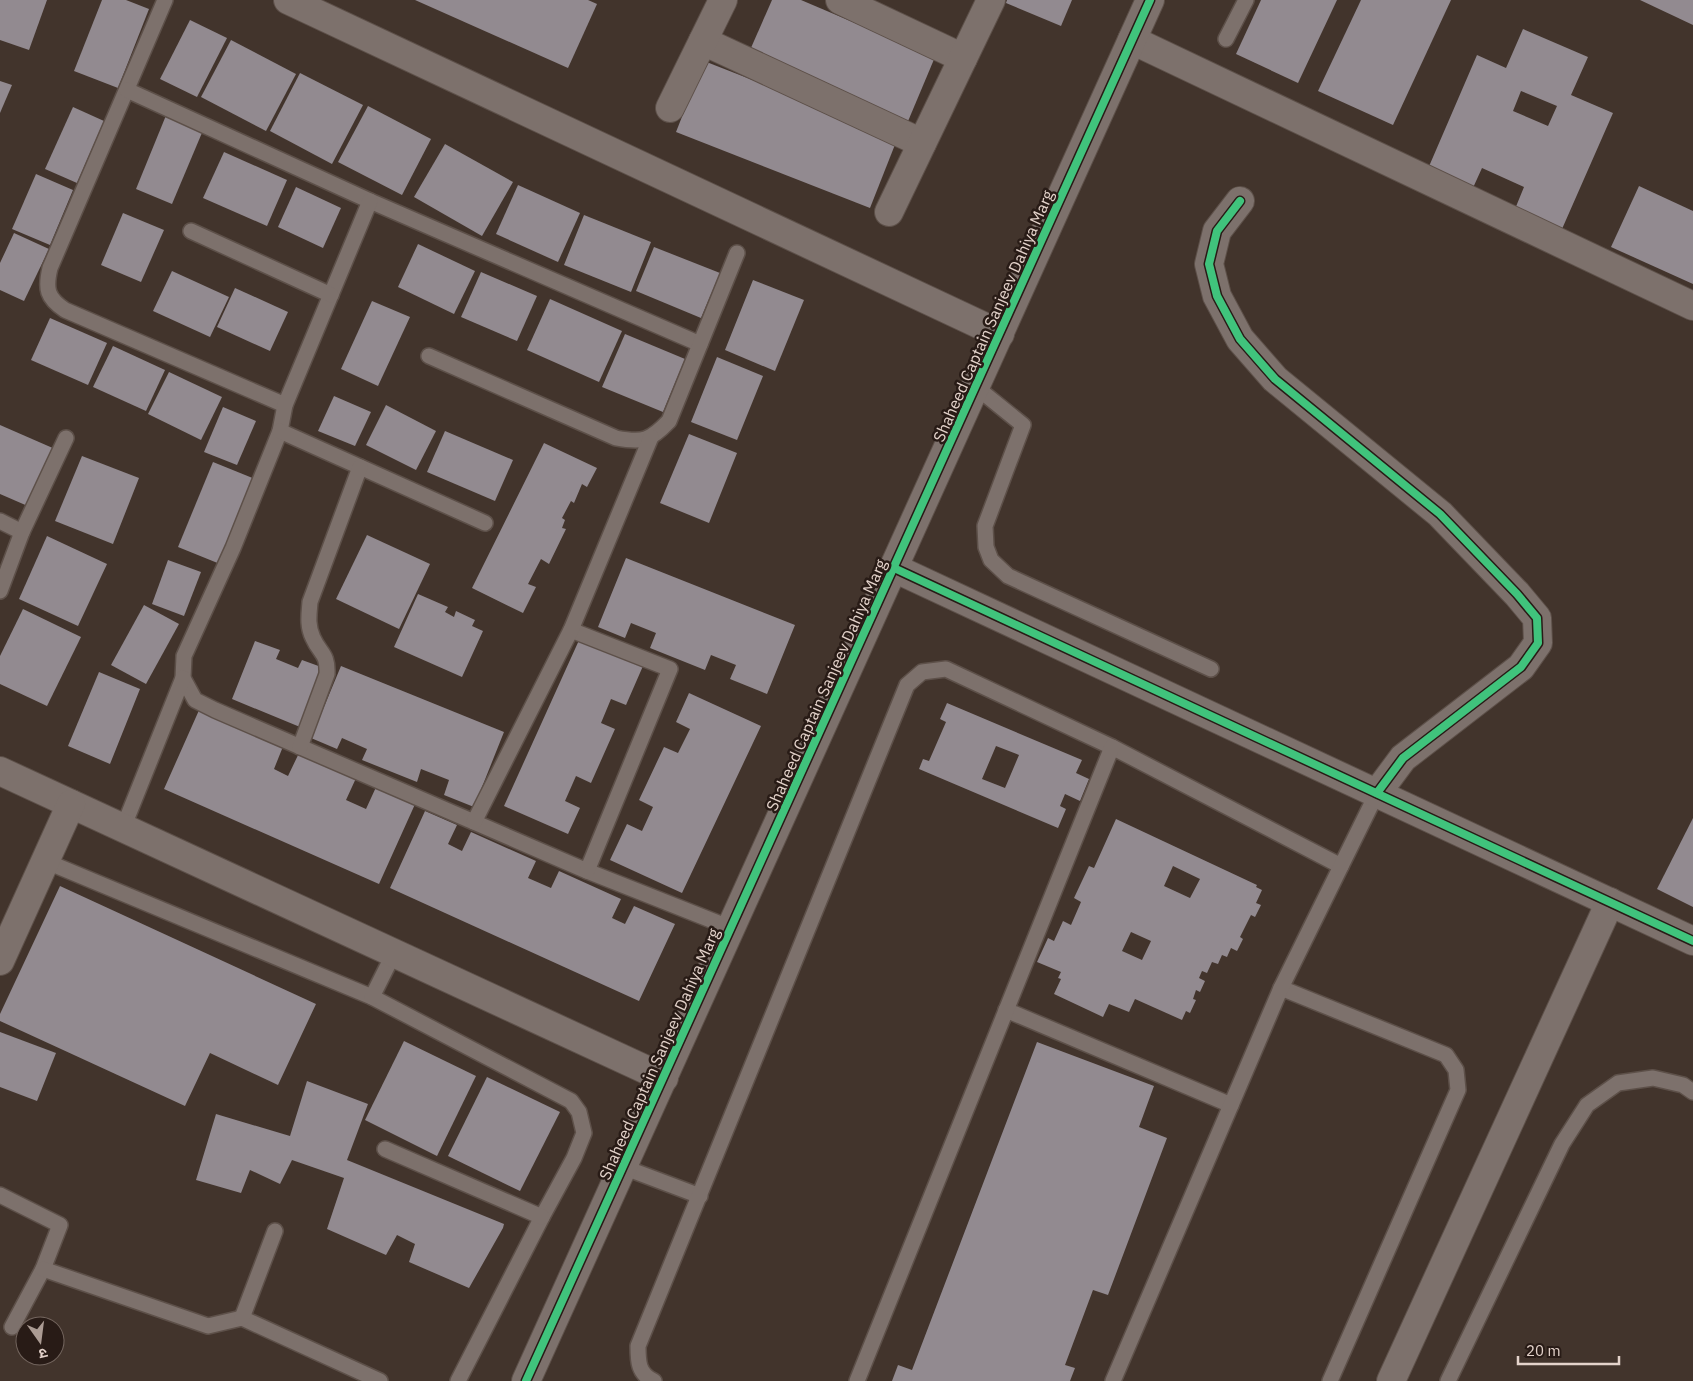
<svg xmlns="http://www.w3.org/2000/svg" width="1693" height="1381" font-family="'IBM Plex Sans','Noto Sans Devanagari',sans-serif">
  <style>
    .building { fill: #928a90; fill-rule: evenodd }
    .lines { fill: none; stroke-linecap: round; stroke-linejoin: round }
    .lane-casing { stroke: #5d5049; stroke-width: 18 }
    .street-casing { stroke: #5d5049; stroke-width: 30 }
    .lane { stroke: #7d716c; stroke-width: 15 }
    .street { stroke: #7d716c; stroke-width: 28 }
    .cycleway-casing { stroke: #281b16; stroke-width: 11 }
    .cycleway { stroke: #40c37c; stroke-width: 8 }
    .labels { text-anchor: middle; stroke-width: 5; stroke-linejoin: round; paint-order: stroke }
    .street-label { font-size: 16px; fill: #e4d3cb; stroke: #281b16 }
  </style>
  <rect width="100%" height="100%" fill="#42342c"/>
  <g class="building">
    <polygon points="0,0 47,0 29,50 0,40"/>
    <polygon points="102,0 126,0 149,9 118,88 74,71"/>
    <polygon points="415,0 588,0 597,4 568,68"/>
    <polygon points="772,0 801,0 935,57 906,126 747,57"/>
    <polygon points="1007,0 1072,0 1061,26 1006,3"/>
    <polygon points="1261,0 1337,0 1298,83 1236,54"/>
    <polygon points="1361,0 1451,0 1393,125 1318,91"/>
    <polygon points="1640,0 1693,0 1693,25"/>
    <polygon points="190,20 227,38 197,97 160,79"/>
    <path d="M1523,29L1588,57L1571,95L1613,113L1562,229L1515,209L1524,187L1482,168L1472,190L1427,171L1477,55L1506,68ZM1521,91L1557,106L1548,126L1513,111Z"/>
    <polygon points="231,40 296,74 266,131 201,97"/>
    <polygon points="704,61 898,137 870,208 676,132"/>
    <polygon points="300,73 363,105 332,164 270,131"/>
    <polygon points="0,81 12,85 0,113"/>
    <polygon points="368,106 431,139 402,195 338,162"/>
    <polygon points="73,107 104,121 77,183 45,169"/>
    <polygon points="167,113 204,128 172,204 136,189"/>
    <polygon points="445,144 513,182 482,236 414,197"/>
    <polygon points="224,152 287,180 267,226 203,198"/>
    <polygon points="36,174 73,190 50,245 12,229"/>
    <polygon points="518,185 580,213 558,262 496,234"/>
    <polygon points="1639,186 1693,211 1693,284 1611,247"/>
    <polygon points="296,187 341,208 323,248 278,227"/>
    <polygon points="123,213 164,230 141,282 101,265"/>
    <polygon points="584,215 651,242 631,292 564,265"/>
    <polygon points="14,233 49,249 24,301 0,290 0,263"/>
    <polygon points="418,244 475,271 454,314 398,287"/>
    <polygon points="654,247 720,273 701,318 636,291"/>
    <polygon points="172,271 229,297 210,337 153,311"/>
    <polygon points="481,272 537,296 517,341 461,317"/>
    <polygon points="753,280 804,300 775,371 725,350"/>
    <polygon points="235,288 288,312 270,351 217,327"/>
    <polygon points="550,299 622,331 599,382 527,350"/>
    <polygon points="372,301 410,317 378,386 341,369"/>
    <polygon points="50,318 107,343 88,385 31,360"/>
    <polygon points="625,334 685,359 663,412 602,387"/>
    <polygon points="113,346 165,370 146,411 93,387"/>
    <polygon points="717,357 763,376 737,440 691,422"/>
    <polygon points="169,372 222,397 201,440 148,414"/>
    <polygon points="334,396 371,412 355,446 318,431"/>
    <polygon points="386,405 436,431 416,470 366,445"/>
    <polygon points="223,407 256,421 237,465 204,452"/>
    <polygon points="0,425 55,449 30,507 0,494"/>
    <polygon points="445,431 513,460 495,501 427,472"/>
    <polygon points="689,434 737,453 709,523 660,503"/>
    <polygon points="544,443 597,468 587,487 582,484 574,503 571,501 562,518 565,520 562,528 566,529 549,564 541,559 528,584 536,587 523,613 472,588"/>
    <polygon points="82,456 139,478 113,544 55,521"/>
    <polygon points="213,462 255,479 220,564 178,547"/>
    <polygon points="367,535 430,564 399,629 336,599"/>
    <polygon points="47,536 107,564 78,626 19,599"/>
    <polygon points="626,558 795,625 767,694 730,679 736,665 711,655 705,670 650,648 656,633 631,623 625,638 598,627"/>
    <polygon points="168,560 201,572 184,616 152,604"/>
    <polygon points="418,594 448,607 445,612 454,617 456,611 475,620 472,626 483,631 462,677 394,647"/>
    <polygon points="144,605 179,624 146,684 111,665"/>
    <polygon points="23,609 81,637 47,706 0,684 0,656"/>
    <polygon points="580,638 643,666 626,705 611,699 601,723 615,729 591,783 576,776 565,801 580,808 568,834 504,806"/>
    <polygon points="255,641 280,650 276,659 298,668 302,660 324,668 300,727 232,699"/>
    <polygon points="341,666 504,732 474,807 444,795 449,780 421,769 417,782 362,760 367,749 342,738 337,749 311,738"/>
    <polygon points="99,672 140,689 110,764 68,746"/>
    <polygon points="689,693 761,726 682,893 610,860 627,824 642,831 653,807 639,800 664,747 678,753 690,729 676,722"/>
    <path d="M947,703L1082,760L1076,773L1089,779L1080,801L1065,794L1060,806L1066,809L1058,828L919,769L923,759L929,761L946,722L940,719ZM996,746L1019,755L1005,788L982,779Z"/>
    <polygon points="200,708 284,744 274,769 288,776 300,751 357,776 346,800 366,809 377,785 416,802 379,884 164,789"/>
    <polygon points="425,811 457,825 448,844 462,851 471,832 536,861 528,878 551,888 559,871 621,899 612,918 625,924 634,906 675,924 639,1001 390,888"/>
    <polygon points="1693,818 1693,907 1657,889"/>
    <path d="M1116,819L1257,885L1256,887L1262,890L1256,903L1261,905L1255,917L1251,915L1240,937L1243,939L1237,951L1231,948L1227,957L1222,955L1218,964L1212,962L1207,973L1202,971L1199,978L1205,981L1200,992L1196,990L1193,999L1196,1000L1190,1013L1186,1011L1182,1020L1135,999L1129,1012L1109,1004L1103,1017L1054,994L1061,979L1058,978L1061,972L1037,962L1048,938L1054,941L1063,921L1071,925L1081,902L1074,898L1089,866L1094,868ZM1173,866L1200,879L1190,898L1164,886ZM1131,932L1151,941L1142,960L1122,951Z"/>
    <polygon points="60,886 316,1004 278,1085 210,1053 185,1106 0,1021 0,1014"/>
    <polygon points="0,1032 56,1053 37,1101 0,1087"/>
    <polygon points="404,1041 476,1076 437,1156 365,1120"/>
    <polygon points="1037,1042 1154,1086 1139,1127 1167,1138 1108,1295 1093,1290 1065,1365 1075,1368 1070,1381 892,1381 898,1365 912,1370"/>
    <polygon points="487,1077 560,1112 520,1191 448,1156"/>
    <polygon points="307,1081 368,1104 347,1160 504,1224 503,1228 469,1288 409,1262 415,1244 397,1235 386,1255 327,1229 344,1178 292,1160 280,1184 250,1170 241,1193 196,1180 216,1114 290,1136"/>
  </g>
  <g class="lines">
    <g class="lane-casing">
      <g id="lane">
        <path d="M165,0L50,268C45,289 47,298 65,310L285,405"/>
        <polyline points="1226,39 1246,0"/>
        <polyline points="127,90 370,201 700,344"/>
        <polyline points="370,201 285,405 280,431 233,548 184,656 183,678 195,700 215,710 587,871 731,928"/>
        <polyline points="191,231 331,295"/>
        <path d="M429,356L616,438C643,443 650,441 669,421L737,253"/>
        <polyline points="976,387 1023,425 985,526 986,547 991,560 1008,576 1211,669"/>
        <polyline points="280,431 485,523"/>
        <polyline points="0,521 22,532"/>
        <polyline points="0,591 22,532 66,438"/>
        <polyline points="571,630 670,669 587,871"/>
        <path d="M300,747L327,674C328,653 320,654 313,638C307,626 309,614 310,602L360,467"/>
        <polyline points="474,822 571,630 651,437"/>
        <polyline points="123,828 183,678"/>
        <polyline points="45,861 372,997 571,1101 579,1112 584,1133 574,1158 542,1217 458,1381"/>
        <polyline points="1281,988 1446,1055 1456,1070 1458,1090 1330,1381"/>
        <polyline points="372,997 394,953"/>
        <polyline points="1006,1010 1231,1105"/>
        <polyline points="385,1149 542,1217"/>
        <polyline points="623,1167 700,1196"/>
        <polyline points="0,1195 60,1225 43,1269 12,1327"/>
        <polyline points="43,1269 208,1326 242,1318 380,1381"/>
        <polyline points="242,1318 275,1231"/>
        <path d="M654,1381C638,1374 638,1361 638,1346L907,685L922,672L946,669L1112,747L1341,866"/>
        <polyline points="857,1381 1112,747"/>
        <polyline points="1113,1381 1281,988 1377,793"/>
        <polyline points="1448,1381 1562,1144 1587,1105 1618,1083 1653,1078 1683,1085 1693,1092"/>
      </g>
    </g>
    <g class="street-casing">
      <g id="street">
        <polyline points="288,0 1000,334"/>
        <polyline points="840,0 963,58"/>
        <polyline points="1132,40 1693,306"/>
        <polyline points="703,41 922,143"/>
        <polyline points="670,108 723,0"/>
        <polyline points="1240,201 1217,231 1209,264 1217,296 1240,339 1275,379 1440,514 1517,594 1537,618 1538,643 1521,667 1403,758 1377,793"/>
        <polyline points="889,212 991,0"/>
        <polyline points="894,568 1693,941"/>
        <polyline points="0,771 664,1078"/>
        <polyline points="0,961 71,804"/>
        <polyline points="526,1381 1150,0"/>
        <polyline points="1391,1381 1610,902"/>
      </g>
    </g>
    <use href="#lane" class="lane"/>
    <use href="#street" class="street"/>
    <g class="cycleway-casing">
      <g id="cycleway">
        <polyline points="1240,201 1217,231 1209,264 1217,296 1240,339 1275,379 1440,514 1517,594 1537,618 1538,643 1521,667 1403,758 1377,793"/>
        <polyline points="894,568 1693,941"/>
        <polyline points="526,1381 1150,0"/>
      </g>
    </g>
    <use href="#cycleway" class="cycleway"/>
  </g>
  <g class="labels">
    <g class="street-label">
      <text transform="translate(993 316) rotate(-66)" y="6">Shaheed Captain Sanjeev Dahiya Marg</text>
      <text transform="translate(826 685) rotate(-66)" y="6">Shaheed Captain Sanjeev Dahiya Marg</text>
      <text transform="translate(659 1054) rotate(-66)" y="6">Shaheed Captain Sanjeev Dahiya Marg</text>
    </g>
  </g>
  <g transform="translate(40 1341) rotate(166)"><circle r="24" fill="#281b16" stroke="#73655e"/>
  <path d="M0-4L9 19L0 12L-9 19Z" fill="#ab9b93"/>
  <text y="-8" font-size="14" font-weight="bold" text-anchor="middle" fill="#e4d3cb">उ</text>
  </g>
  <path d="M1518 1356v8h101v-8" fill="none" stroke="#e4d3cb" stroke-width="2.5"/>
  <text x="1526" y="1356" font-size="15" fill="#e4d3cb" stroke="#281b16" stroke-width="4" paint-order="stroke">20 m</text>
</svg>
